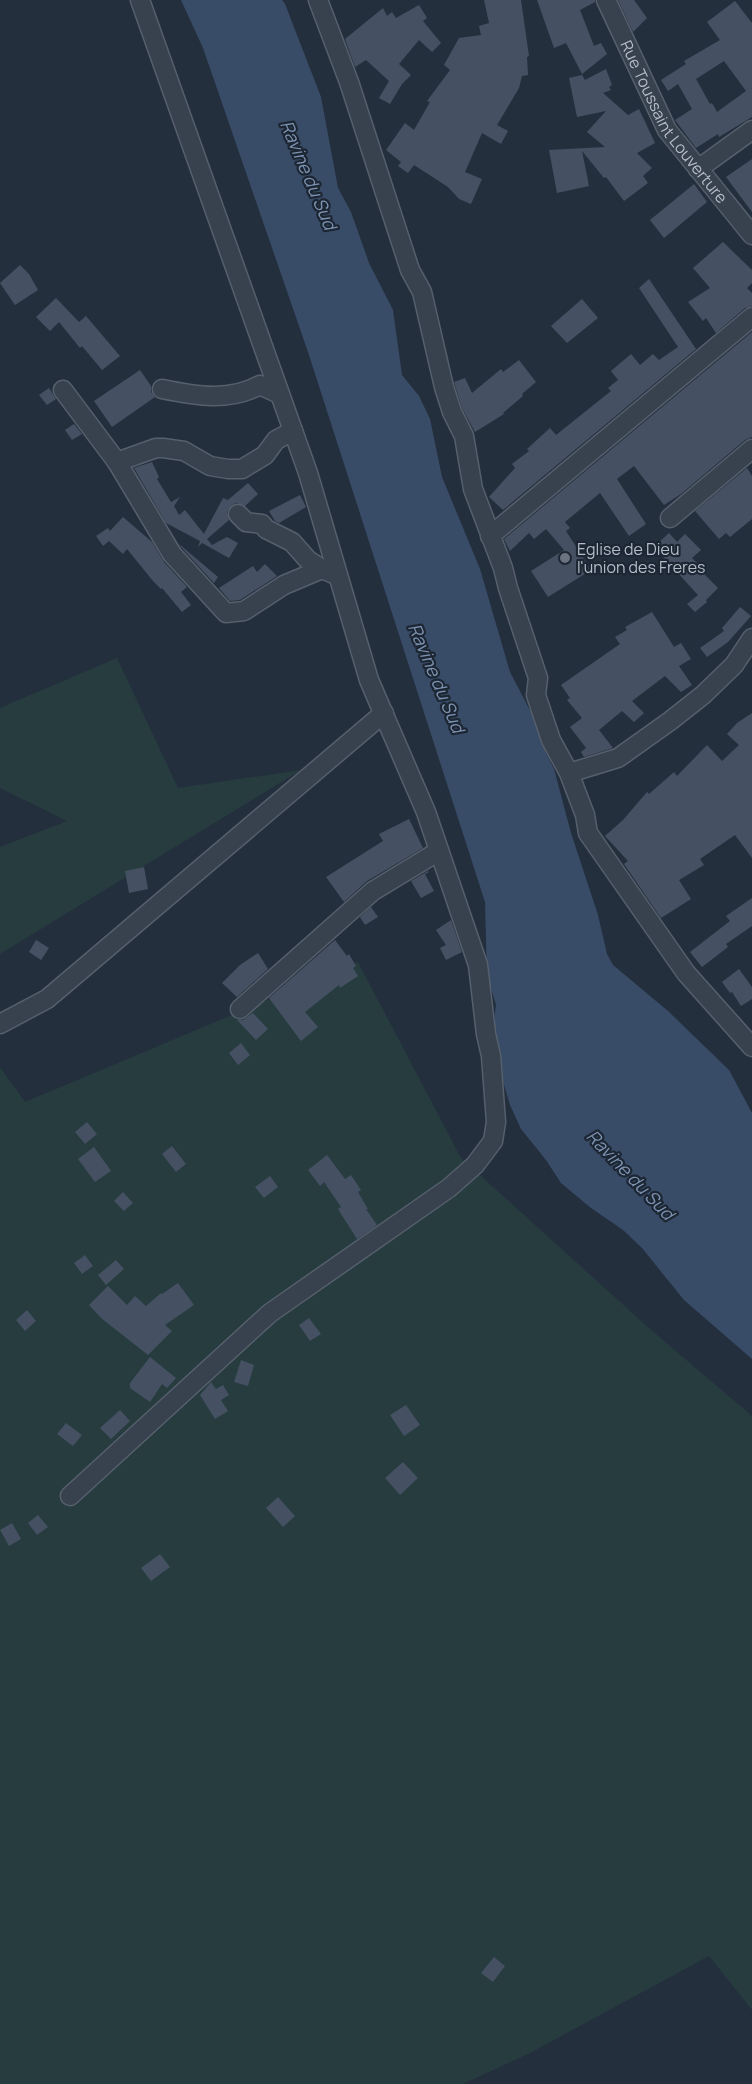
<svg xmlns="http://www.w3.org/2000/svg" width="752" height="2084" font-family="Manrope,sans-serif">
  <style>
    .green { fill: #263c3f }
    .water { fill: #394c67 }
    .building { fill: #455162; fill-rule: evenodd }
    .lines { fill: none; stroke-linecap: round; stroke-linejoin: round }
    .street-casing { stroke: #565f6c; stroke-width: 21 }
    .street { stroke: #38414e; stroke-width: 18 }
    .worship-dot { fill: #6b7280; stroke: #1d2633; stroke-width: 2 }
    .labels { text-anchor: middle; stroke-width: 4.5; stroke-linejoin: round; paint-order: stroke }
    .street-label { font-size: 16px; fill: #b4bcc9; stroke: #1d2633 }
    .poi-label { font-size: 16px; fill: #b4bcc9; stroke: #1d2633; text-anchor: start }
    .water-label { font-size: 18px; font-style: italic; fill: #7c92b1; stroke: #1d2633 }
  </style>
  <rect width="100%" height="100%" fill="#242f3e"/>
  <g class="green">
    <polygon points="117,658 178,788 301,770 0,954 0,847 67,821 0,788 0,708"/>
    <polygon points="358,962 461,1158 650,1329 752,1416 752,2010 709,1956 530,2053 463,2084 0,2084 0,1067 25,1102"/>
  </g>
  <polygon class="water" points="181,0 282,0 285,4 321,97 338,188 351,212 369,263 393,310 402,375 419,396 430,419 442,477 480,569 510,672 535,720 542,745 554,769 571,833 598,915 607,954 613,965 668,1011 729,1070 752,1113 752,1359 684,1300 642,1248 623,1230 591,1208 561,1183 546,1160 521,1129 510,1105 491,1041 496,1005 487,975 485,902 308,352 203,48"/>
  <g class="building">
    <polygon points="484,0 521,0 529,56 527,57 528,75 522,76 519,88 497,125 508,131 501,144 482,133 465,172 482,179 471,204 459,199 448,187 414,165 408,173 398,166 401,162 386,150 405,123 414,130 430,102 427,101 450,70 444,65 459,38 481,35 479,26 489,23"/>
    <polygon points="537,0 595,0 595,2 580,10 594,46 601,43 607,54 582,74 566,43 554,48"/>
    <polygon points="618,0 634,0 647,18 633,32"/>
    <path d="M735,1L752,23V117L719,137L718,134L696,148L675,120L692,109L678,84L668,91L661,80L686,64L684,61L720,40L707,22ZM724,61L746,91L717,112L712,103L710,104L696,79Z"/>
    <polygon points="419,5 427,18 423,21 441,43 432,52 419,40 399,64 411,75 402,84 390,104 379,98 389,81 366,60 355,67 345,39 383,8 387,16 392,12 396,18"/>
    <polygon points="606,69 612,85 609,87 611,90 603,93 628,115 639,109 655,143 637,153 652,168 643,176 648,183 624,201 606,177 604,178 582,151 589,186 557,193 549,150 605,147 587,132 606,111 577,117 569,78 582,75 585,80"/>
    <polygon points="752,159 752,212 726,177"/>
    <polygon points="694,184 707,202 664,238 650,220"/>
    <polygon points="723,242 752,270 752,283 747,288 752,293 752,306 745,308 716,333 706,318 703,321 688,302 710,288 693,268"/>
    <polygon points="20,265 29,274 38,290 15,305 0,283"/>
    <polygon points="649,279 696,349 503,510 489,497 515,468 512,464 529,451 527,449 550,428 556,435 611,391 608,388 618,380 611,371 631,354 640,365 653,354 659,360 678,347 639,288"/>
    <polygon points="56,298 79,322 86,316 120,356 102,370 82,346 80,348 59,322 50,331 36,317"/>
    <polygon points="582,299 598,318 567,343 551,326"/>
    <polygon points="752,332 752,437 745,440 681,494 664,505 634,466 617,479 646,524 629,536 600,493 565,522 570,528 566,531 591,570 548,597 531,571 564,550 546,529 534,539 529,533 510,551 504,539"/>
    <polygon points="519,360 536,382 522,394 523,396 503,413 504,414 475,432 462,408 454,382 465,378 472,393 501,369 503,372"/>
    <polygon points="140,370 151,386 151,392 155,397 112,427 94,401"/>
    <polygon points="49,388 56,399 47,405 39,395"/>
    <polygon points="74,424 82,434 72,440 65,430"/>
    <polygon points="152,462 159,477 157,479 171,502 180,497 174,506 179,515 185,510 204,534 223,498 228,500 248,483 258,494 245,506 236,503 231,506 227,512 229,520 207,539 212,545 227,537 238,543 229,558 202,543 198,547 200,541 166,523 134,468"/>
    <polygon points="747,468 752,476 752,519 730,537 726,533 719,539 695,511"/>
    <polygon points="300,495 306,507 279,523 275,521 269,511"/>
    <polygon points="123,517 152,542 164,562 187,587 181,592 191,605 182,612 162,588 161,589 153,581 127,549 123,554 109,541 103,546 96,536 108,528 110,531"/>
    <polygon points="669,533 677,542 685,534 701,550 692,558 698,564 696,566 718,588 706,600 707,602 695,612 687,604 698,595 654,547"/>
    <polygon points="179,544 218,577 214,583 181,547"/>
    <polygon points="265,564 277,576 240,600 230,601 219,588 253,566 257,572"/>
    <polygon points="740,607 751,616 728,642 707,657 700,648 724,631 722,628"/>
    <polygon points="652,612 674,647 681,643 691,659 679,666 692,685 681,692 665,676 632,701 644,713 634,722 622,711 599,730 613,748 584,757 581,752 586,748 570,727 582,718 567,700 570,698 561,685 620,644 615,637 627,630 625,627"/>
    <polygon points="752,713 752,858 735,835 700,859 704,865 679,880 691,899 661,918 624,864 628,861 605,836 623,820 647,792 649,794 674,772 677,776 707,745 722,761 739,745 727,734 737,723"/>
    <polygon points="409,819 423,848 367,881 344,902 326,877 383,841 379,834"/>
    <polygon points="144,867 148,889 129,893 125,871"/>
    <polygon points="428,871 429,872 425,874 434,891 421,898 411,881"/>
    <polygon points="752,898 752,926 726,944 728,947 702,967 690,952 730,921 726,916"/>
    <polygon points="371,907 378,917 365,925 360,917"/>
    <polygon points="451,920 462,952 446,960 440,948 446,945 436,930"/>
    <polygon points="36,940 49,948 41,960 29,952"/>
    <polygon points="335,940 347,956 349,954 356,966 353,968 358,976 340,988 339,985 305,1012 318,1027 301,1041 269,998"/>
    <polygon points="258,953 268,969 237,997 222,983 240,965"/>
    <polygon points="739,969 752,987 752,999 741,1006 732,992 730,993 722,982"/>
    <polygon points="253,1013 268,1029 256,1040 237,1020 243,1020"/>
    <polygon points="241,1043 250,1055 238,1065 229,1053"/>
    <polygon points="87,1122 97,1134 85,1144 75,1132"/>
    <polygon points="172,1146 186,1164 176,1172 162,1154"/>
    <polygon points="94,1147 111,1171 95,1182 78,1159"/>
    <polygon points="327,1155 345,1179 351,1175 361,1190 358,1192 368,1209 366,1209 377,1225 357,1239 338,1209 341,1207 324,1182 320,1186 308,1170"/>
    <polygon points="270,1176 278,1187 264,1198 255,1187"/>
    <polygon points="123,1192 133,1203 124,1211 114,1201"/>
    <polygon points="85,1255 93,1266 82,1274 74,1263"/>
    <polygon points="116,1260 124,1269 106,1285 98,1275"/>
    <polygon points="178,1283 194,1305 165,1325 172,1331 148,1355 101,1318 89,1305 108,1286 127,1305 135,1296 146,1306 161,1293 162,1294"/>
    <polygon points="27,1310 36,1321 25,1331 16,1320"/>
    <polygon points="309,1318 321,1334 310,1341 299,1325"/>
    <polygon points="150,1357 176,1378 167,1388 162,1384 150,1402 130,1388 130,1383"/>
    <polygon points="241,1360 254,1365 248,1386 234,1382"/>
    <polygon points="211,1382 216,1389 223,1385 229,1395 221,1400 228,1411 215,1419 200,1395"/>
    <polygon points="406,1405 420,1425 404,1436 390,1415"/>
    <polygon points="120,1410 130,1421 111,1439 100,1428"/>
    <polygon points="66,1423 82,1435 73,1446 57,1434"/>
    <polygon points="403,1462 418,1478 400,1495 385,1478"/>
    <polygon points="278,1497 295,1516 283,1527 266,1508"/>
    <polygon points="38,1515 48,1527 37,1535 28,1523"/>
    <polygon points="12,1523 21,1539 9,1546 0,1530"/>
    <polygon points="160,1554 170,1567 151,1581 141,1568"/>
    <polygon points="494,1957 505,1966 493,1982 481,1973"/>
  </g>
  <g class="lines">
    <g class="street-casing">
      <g id="street">
        <polyline points="318,0 349,82 410,270 422,292 444,387 452,412 464,436 473,489 503,568 508,588 538,678 536,695 551,740 569,773 585,815 588,833 686,973 752,1047"/>
        <path id="s1" d="M606,0L667,130L752,235"/>
        <polyline points="698,169 752,130"/>
        <path d="M162,389C196,396 229,402 260,385L275,392L278,389"/>
        <polyline points="63,390 117,462 156,448 163,448 184,451 210,466 228,469 242,469 265,455 276,440 293,431"/>
        <polyline points="117,462 172,554 226,613 244,611 284,585 322,569 338,576"/>
        <polyline points="238,514 246,522 262,524 266,529 292,542 308,560 322,569"/>
        <polyline points="670,518 752,449"/>
        <polyline points="490,536 752,317"/>
        <polyline points="569,773 618,758 670,721 703,695 734,665 752,638"/>
        <polyline points="240,1009 373,891 439,851"/>
        <polyline points="0,1024 47,999 384,713"/>
        <polyline points="70,1496 270,1313 449,1188 475,1165 493,1141 496,1122 491,1056 486,1034 478,965 426,812 369,680 308,473 140,0"/>
      </g>
    </g>
    <use href="#street" class="street"/>
  </g>
  <circle class="worship-dot" cx="565" cy="558" r="6"/>
  <g class="labels">
    <g class="street-label">
      <text dy="6" stroke="none"><textPath href="#s1" startOffset="140">Rue Toussaint Louverture</textPath></text>
    </g>
    <g class="poi-label">
      <text x="577" y="555">Eglise de Dieu<tspan x="577" dy="18">l'union des Freres</tspan></text>
    </g>
    <g class="water-label">
      <text transform="translate(308 175) rotate(67)" y="6">Ravine du Sud</text>
      <text transform="translate(436 678) rotate(67)" y="6">Ravine du Sud</text>
      <text transform="translate(630 1175) rotate(46)" y="6">Ravine du Sud</text>
    </g>
  </g>
</svg>
